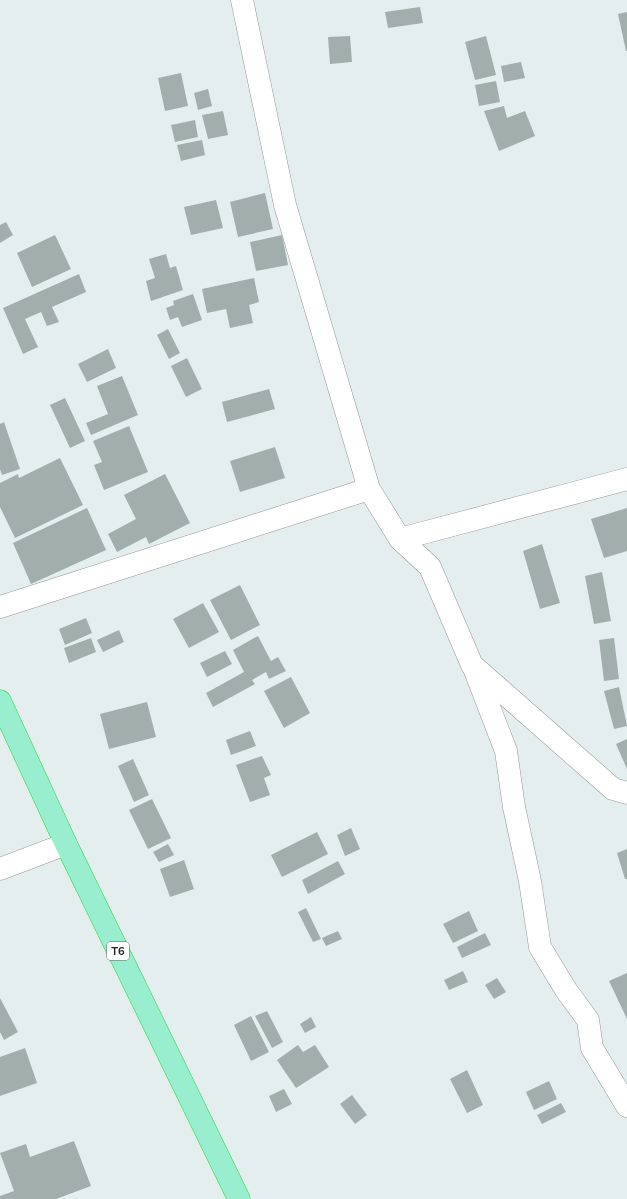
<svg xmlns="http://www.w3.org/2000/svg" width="627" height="1199" font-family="Mulish,sans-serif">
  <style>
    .building { fill: #a1aeac }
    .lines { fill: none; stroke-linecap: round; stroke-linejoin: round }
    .minor-casing { stroke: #969696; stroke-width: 23 }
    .trunk-casing { stroke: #2ad639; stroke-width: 23 }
    .minor { stroke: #fff; stroke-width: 22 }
    .trunk { stroke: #98eece; stroke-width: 22 }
    .labels { text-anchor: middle; stroke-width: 3; stroke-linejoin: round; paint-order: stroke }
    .shield { fill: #fff; stroke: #626262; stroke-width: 1 }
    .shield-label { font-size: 11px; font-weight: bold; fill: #1f1f1f }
  </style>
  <rect width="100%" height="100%" fill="#e5eeef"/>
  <g class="building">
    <polygon points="420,7 423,23 388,28 385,12"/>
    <polygon points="627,12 627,51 626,51 618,14"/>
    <polygon points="350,36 352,62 330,64 328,37"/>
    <polygon points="486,36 496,75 475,80 465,42"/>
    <polygon points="521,62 525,78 504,82 501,66"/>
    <polygon points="181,73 188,106 165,111 158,78"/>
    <polygon points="496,81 500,102 479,106 475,85"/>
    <polygon points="208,89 212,106 198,110 194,93"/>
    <polygon points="504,106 507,118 525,111 535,136 499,151 484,111"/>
    <polygon points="223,111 228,135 208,139 202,115"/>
    <polygon points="195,120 198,137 175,142 171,125"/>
    <polygon points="202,140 205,155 181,161 177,145"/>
    <polygon points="265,193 273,229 238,237 230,202"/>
    <polygon points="216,200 223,228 191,235 184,207"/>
    <polygon points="6,222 13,235 0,243 0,225"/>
    <polygon points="55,235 71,269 32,287 17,253"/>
    <polygon points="282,235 288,265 256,271 250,242"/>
    <polygon points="166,254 170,268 176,266 183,290 151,301 146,281 155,278 149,259"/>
    <polygon points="79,274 86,292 52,307 59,322 47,326 41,312 25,319 38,347 23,354 3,308"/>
    <polygon points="254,278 259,302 249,305 253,323 230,328 226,309 207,313 202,289"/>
    <polygon points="193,294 202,320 182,327 178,317 170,320 166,308 174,305 173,301"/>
    <polygon points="168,329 180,353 169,359 157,335"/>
    <polygon points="108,349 116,368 87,382 78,364"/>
    <polygon points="187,358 202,389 186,397 171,366"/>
    <polygon points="122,376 138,415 91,435 86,423 108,414 97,386"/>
    <polygon points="269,389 275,409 227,422 222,402"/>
    <polygon points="65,398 85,441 70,448 50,405"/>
    <polygon points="4,422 20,469 2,475 0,469 0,424"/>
    <polygon points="129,426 148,472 104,490 94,465 102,462 93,441"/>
    <polygon points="275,447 285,478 240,492 230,461"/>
    <polygon points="60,458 83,505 15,538 0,507 0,483 18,474 19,478"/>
    <polygon points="165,474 190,523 149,544 146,537 117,552 108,534 136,519 124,495"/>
    <polygon points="87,508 106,550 31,584 13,543"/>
    <polygon points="627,508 627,551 604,558 591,519"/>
    <polygon points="542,544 560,603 540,609 523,551"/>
    <polygon points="602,572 611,621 594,624 585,576"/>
    <polygon points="240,585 260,625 231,640 210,600"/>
    <polygon points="203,603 219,632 189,648 173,619"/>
    <polygon points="86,618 92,633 65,645 59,629"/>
    <polygon points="119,630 124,642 103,652 97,640"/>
    <polygon points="258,636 271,661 278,657 286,671 269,679 266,672 252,680 255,684 213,707 206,693 244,672 233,650"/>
    <polygon points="91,638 96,652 69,663 64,648"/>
    <polygon points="614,638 619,679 604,681 599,640"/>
    <polygon points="225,651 232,664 207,677 200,663"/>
    <polygon points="291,677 310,713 284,728 264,691"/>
    <polygon points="619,687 627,726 614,729 604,691"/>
    <polygon points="147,702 156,737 109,749 100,714"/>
    <polygon points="250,731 256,746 231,755 226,740"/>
    <polygon points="627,739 627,769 616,744"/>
    <polygon points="262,756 271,775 264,778 270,795 250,802 236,765"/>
    <polygon points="133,759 149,795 134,802 118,766"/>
    <polygon points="152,799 171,838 148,849 129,810"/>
    <polygon points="351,828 360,849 345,856 337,835"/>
    <polygon points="317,832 328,854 282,877 271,855"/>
    <polygon points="168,844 174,855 159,862 153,852"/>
    <polygon points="627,849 627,879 625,879 617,853"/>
    <polygon points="184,860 194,889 170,897 160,869"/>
    <polygon points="338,861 345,874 308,894 302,880"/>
    <polygon points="306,908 321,939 313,942 298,912"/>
    <polygon points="469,911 478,931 453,943 443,924"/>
    <polygon points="338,931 342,939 326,946 322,938"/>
    <polygon points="485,933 491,945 462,958 457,947"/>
    <polygon points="463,971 468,982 449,990 444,980"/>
    <polygon points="627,973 627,1019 609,981"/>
    <polygon points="497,978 506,992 494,999 485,985"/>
    <polygon points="0,998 18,1032 4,1040 0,1032"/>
    <polygon points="267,1011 283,1042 272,1048 255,1016"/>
    <polygon points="251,1016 269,1052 251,1061 234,1025"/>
    <polygon points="311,1017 316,1027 305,1033 300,1024"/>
    <polygon points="298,1045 303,1052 315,1045 329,1067 296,1088 277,1060"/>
    <polygon points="25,1048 37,1083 0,1096 0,1057"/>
    <polygon points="467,1070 483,1105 467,1113 450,1079"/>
    <polygon points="549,1081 557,1099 534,1110 526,1092"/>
    <polygon points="284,1089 292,1104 276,1112 269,1096"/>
    <polygon points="352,1095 367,1115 355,1124 340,1104"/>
    <polygon points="561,1103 566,1112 542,1124 537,1115"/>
    <polygon points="74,1141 91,1186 56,1199 0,1199 0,1196 14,1191 0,1153 26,1144 30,1157"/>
  </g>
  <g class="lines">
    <g class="minor-casing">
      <g id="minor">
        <polyline points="242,0 285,205 369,489 400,539 430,567 472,665 613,789 627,793"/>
        <polyline points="400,539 627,479"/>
        <polyline points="0,607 369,489"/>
        <polyline points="474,668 506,751 514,807 530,881 540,947 566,990 588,1020 592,1048 627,1106"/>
        <polyline points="0,869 66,844"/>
      </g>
    </g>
    <g class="trunk-casing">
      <polyline id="trunk" points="0,701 66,844 239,1199"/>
    </g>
    <use href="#minor" class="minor"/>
    <use href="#trunk" class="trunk"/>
  </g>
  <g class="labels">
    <rect class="shield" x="107" y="942" width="22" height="18" rx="3"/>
    <g class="shield-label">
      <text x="118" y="955">T6</text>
    </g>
  </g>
</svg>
